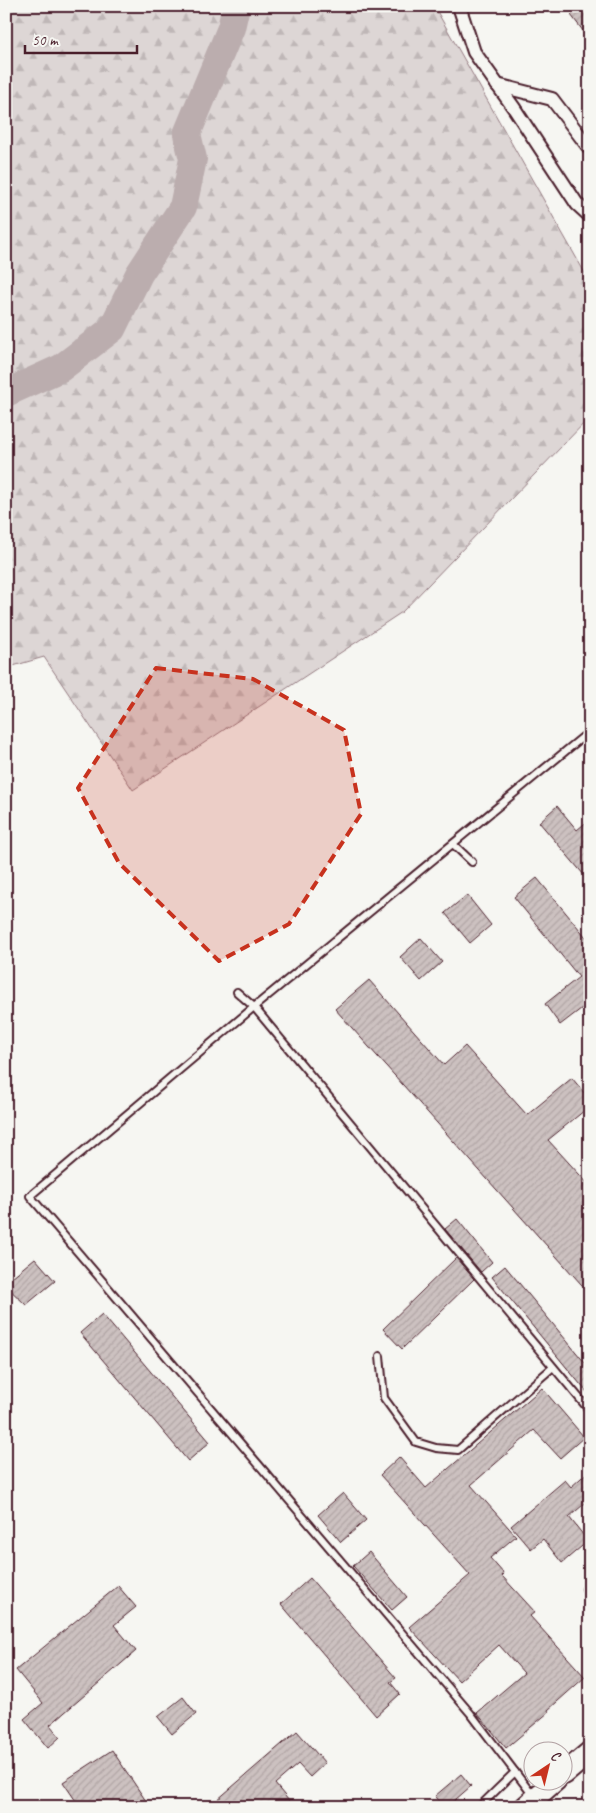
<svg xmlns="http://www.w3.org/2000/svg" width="596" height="1813" font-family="Caveat,sans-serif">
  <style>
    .forest { fill: url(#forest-firs); stroke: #947a80 }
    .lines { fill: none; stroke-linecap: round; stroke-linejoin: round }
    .river { stroke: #bbadae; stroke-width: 28 }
    .building { fill: url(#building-hatch); stroke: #4a1f2b }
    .lane-casing { stroke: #4a1f2b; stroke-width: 10 }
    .street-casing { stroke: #4a1f2b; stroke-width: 16 }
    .primary-casing { stroke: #4a1f2b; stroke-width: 24 }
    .lane { stroke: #f6f6f2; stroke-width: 6 }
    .street { stroke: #f6f6f2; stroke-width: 12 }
    .primary { stroke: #f6f6f2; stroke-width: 20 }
    .marked { fill: #c8321e; fill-opacity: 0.2; stroke: #c8321e; stroke-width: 4; stroke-dasharray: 10 6; stroke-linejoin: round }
  </style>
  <defs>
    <pattern id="forest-firs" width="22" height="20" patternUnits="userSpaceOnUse" patternTransform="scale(1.25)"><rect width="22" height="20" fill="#ddd6d5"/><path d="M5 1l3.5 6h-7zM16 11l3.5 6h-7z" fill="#bfb7b7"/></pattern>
    <pattern id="building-hatch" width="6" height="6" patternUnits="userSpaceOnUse" patternTransform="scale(1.25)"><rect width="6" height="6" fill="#ccc1c0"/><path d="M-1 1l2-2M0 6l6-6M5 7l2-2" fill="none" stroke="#b1a5a5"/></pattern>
  </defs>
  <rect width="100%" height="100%" fill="#f6f6f2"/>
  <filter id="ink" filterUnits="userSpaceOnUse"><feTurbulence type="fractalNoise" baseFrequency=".02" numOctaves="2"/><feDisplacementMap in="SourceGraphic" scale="10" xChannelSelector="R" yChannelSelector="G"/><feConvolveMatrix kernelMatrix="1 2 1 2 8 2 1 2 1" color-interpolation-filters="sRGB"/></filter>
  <g filter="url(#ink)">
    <polygon class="forest" points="6,6 434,6 590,282 590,417 402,612 133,790 44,657 6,668"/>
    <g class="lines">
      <polyline class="river" points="6,393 61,368 112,329 139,274 183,207 193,159 187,134 231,28 236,6"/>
    </g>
    <g class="building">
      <polygon points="584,6 590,6 590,40 571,15"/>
      <polygon points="557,806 577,830 590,819 590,882 539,822"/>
      <polygon points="537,878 590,942 590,1002 560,1025 545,1004 579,977 514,897"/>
      <polygon points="467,895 491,925 470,943 445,913"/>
      <polygon points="421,938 442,962 421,981 400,957"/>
      <polygon points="369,980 444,1065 465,1046 527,1115 572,1078 590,1100 590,1106 548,1140 590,1186 590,1294 335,1009"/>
      <polygon points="457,1219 492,1262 481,1272 445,1229"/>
      <polygon points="35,1258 55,1281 26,1305 6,1286 6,1282"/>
      <polygon points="456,1258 474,1279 402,1349 383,1329"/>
      <polygon points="505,1266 590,1369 590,1396 492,1277"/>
      <polygon points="102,1314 210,1442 188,1461 80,1333"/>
      <polygon points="542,1388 584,1437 560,1458 534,1430 471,1485 516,1536 490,1558 504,1574 502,1576 535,1612 530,1616 585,1677 548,1710 549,1712 506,1748 477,1713 524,1673 499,1645 459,1681 409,1627 470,1575 380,1475 399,1457 426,1488"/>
      <polygon points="590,1470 590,1499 569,1517 588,1541 562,1563 543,1539 531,1549 511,1526 565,1480 571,1487"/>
      <polygon points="343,1493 366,1520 341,1542 318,1515"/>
      <polygon points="369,1552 407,1597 392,1610 353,1566"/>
      <polygon points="310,1578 396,1678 390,1682 400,1694 376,1716 281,1604"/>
      <polygon points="118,1586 136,1607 114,1625 136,1651 50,1725 60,1737 48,1748 24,1719 43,1703 16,1670"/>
      <polygon points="183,1697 196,1714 172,1734 158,1717"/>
      <polygon points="297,1731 325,1763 310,1777 298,1764 275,1784 294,1807 209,1807"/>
      <polygon points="112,1750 150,1807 80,1807 63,1782"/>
      <polygon points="461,1774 471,1786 447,1807 445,1807 435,1796"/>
    </g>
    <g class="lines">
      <g class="lane-casing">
        <g id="lane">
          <polyline points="453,844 472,862"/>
          <polyline points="237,992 254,1007 590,1411"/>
          <polyline points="380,1356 384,1398 416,1442 436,1448 458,1450 553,1367"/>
          <polyline points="590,1586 586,1589 590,1596"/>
          <polyline points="534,1797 471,1714 30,1196 254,1007 590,731"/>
          <polyline points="479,1807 515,1772"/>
        </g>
      </g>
      <g class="street-casing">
        <g id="street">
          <polyline points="459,6 474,52 514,108 577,204 590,216"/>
          <polyline points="497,85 552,99 590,149"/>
        </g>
      </g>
      <g class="primary-casing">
        <g id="primary">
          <polyline points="564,1774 590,1752"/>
          <polyline points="525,1807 556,1780"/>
        </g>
      </g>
      <use href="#lane" class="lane"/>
      <use href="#street" class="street"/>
      <use href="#primary" class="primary"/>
    </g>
  </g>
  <path class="marked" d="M156,668L253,679L344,730L361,814L289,924L219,961L119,863L78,788Z"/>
  <rect width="596" height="1813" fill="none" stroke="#f6f6f2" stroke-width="25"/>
  <rect x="12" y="12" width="571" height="1788" fill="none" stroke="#4a1f2b" stroke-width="2" filter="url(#ink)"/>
  <g transform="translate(548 1766) rotate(35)"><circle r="24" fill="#f6f6f2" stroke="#b1a0a2"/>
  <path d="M0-4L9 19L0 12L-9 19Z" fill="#c8321e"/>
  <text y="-8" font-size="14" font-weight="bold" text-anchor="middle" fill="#4a1f2b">С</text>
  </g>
  <path d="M25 45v8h112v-8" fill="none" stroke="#4a1f2b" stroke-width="2.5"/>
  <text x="32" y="45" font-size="15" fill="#4a1f2b" stroke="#f6f6f2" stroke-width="4" paint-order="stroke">50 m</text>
</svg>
